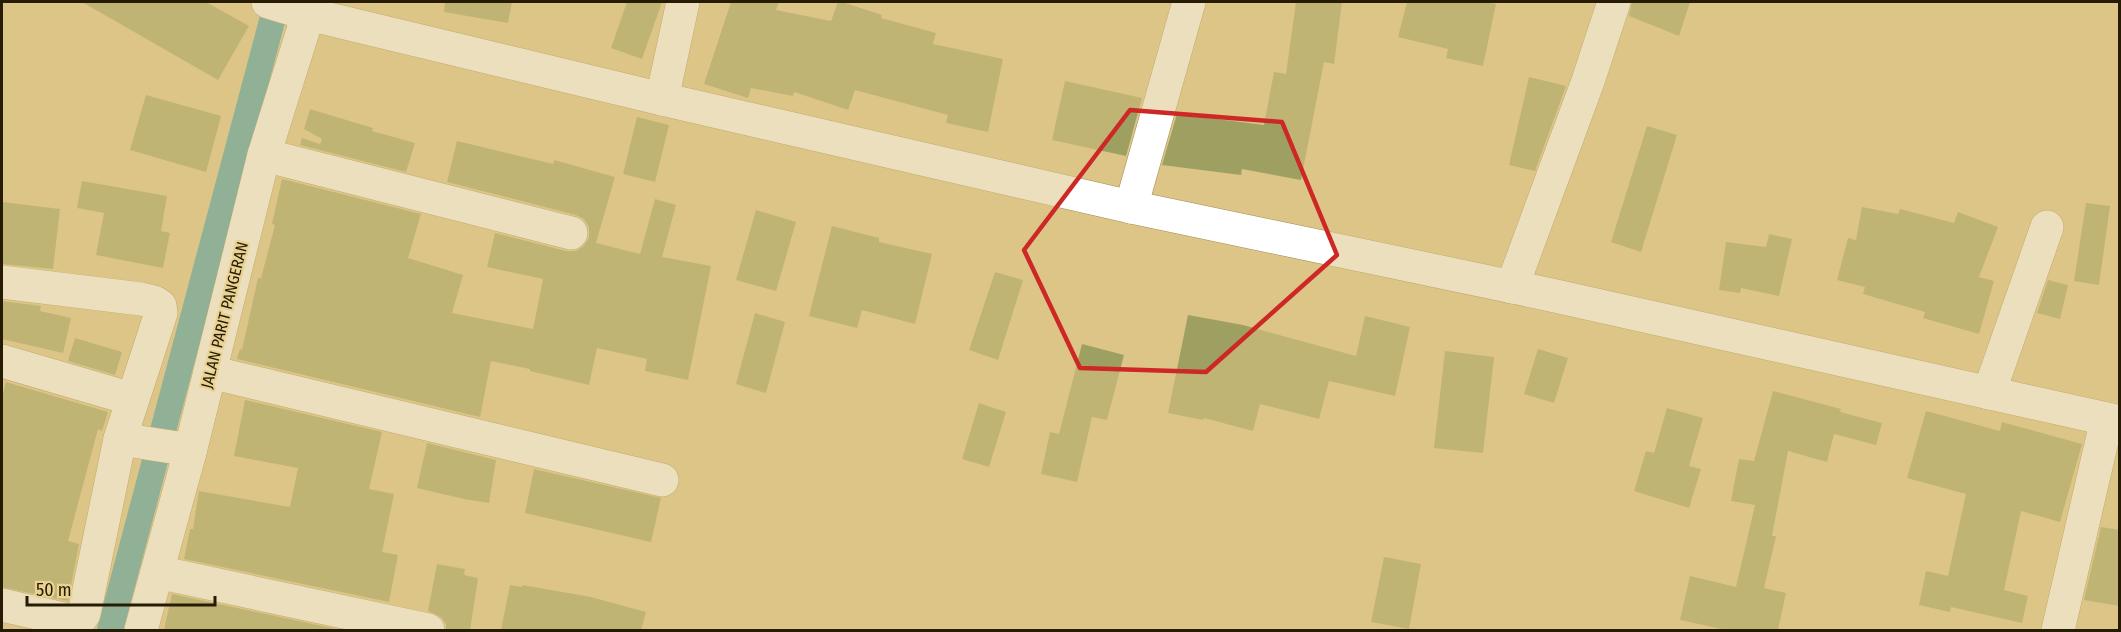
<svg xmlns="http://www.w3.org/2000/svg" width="2121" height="632" font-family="'Fira Sans Condensed',sans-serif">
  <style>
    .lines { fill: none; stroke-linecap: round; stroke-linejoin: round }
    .canal { stroke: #3499a9; stroke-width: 26 }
    .building { fill: #9ea061 }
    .minor-casing { stroke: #a38c50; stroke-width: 34 }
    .minor { stroke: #fff; stroke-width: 33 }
    .marked { fill: none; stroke: #cd2726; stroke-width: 4.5; stroke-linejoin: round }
    .labels { text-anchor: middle; stroke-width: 4.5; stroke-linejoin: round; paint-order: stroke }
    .street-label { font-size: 16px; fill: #251c03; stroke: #e9d293 }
  </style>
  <rect width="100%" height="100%" fill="#dcc587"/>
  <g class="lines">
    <polyline class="canal" points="110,630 277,2"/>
  </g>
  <g class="building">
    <polygon points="82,2 206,2 249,26 218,80"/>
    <polygon points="445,2 512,2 508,23 444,12"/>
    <polygon points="627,2 662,2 642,59 611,48"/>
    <polygon points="731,2 779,2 776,10 831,21 838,2 842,2 882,15 881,18 936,33 933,44 1003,59 988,132 946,123 948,115 855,90 848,110 794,92 793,96 751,88 748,98 704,84"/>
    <polygon points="1296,2 1342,2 1334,64 1324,62 1301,180 1242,169 1241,175 1162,165 1177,114 1264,125 1274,72 1286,74"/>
    <polygon points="1407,2 1485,2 1496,4 1483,66 1446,58 1448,49 1398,37"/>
    <polygon points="1632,2 1690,2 1679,36 1629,16"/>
    <polygon points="1529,77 1566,86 1535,171 1509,165"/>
    <polygon points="1065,81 1142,98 1126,156 1052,140"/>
    <polygon points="146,95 221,116 206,172 130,150"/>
    <polygon points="310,109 373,128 372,131 415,143 406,172 300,145 302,138 320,144 322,139 304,129"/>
    <polygon points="637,117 669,125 655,182 623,174"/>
    <polygon points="1647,126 1677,135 1641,252 1611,242"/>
    <polygon points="457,141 553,164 554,160 615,177 596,243 640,254 655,199 676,205 662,257 711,266 688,380 645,371 647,359 597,348 589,385 530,371 530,369 491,361 480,417 237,359 240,349 242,350 258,278 261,278 275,225 272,224 282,179 421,214 408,258 463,275 452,313 533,329 543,279 487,267 495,233 566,251 576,251 584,246 589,238 589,227 584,219 576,215 447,182"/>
    <polygon points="82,181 167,196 161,231 170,233 163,268 96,255 104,213 77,208"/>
    <polygon points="2,202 60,209 53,269 2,264"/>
    <polygon points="2086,203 2110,206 2099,285 2074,281"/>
    <polygon points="1862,207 1898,214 1900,209 1954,223 1958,212 1998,227 1979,277 1994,281 1979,334 1923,318 1925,312 1863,294 1865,287 1837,280 1848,238 1856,240"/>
    <polygon points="756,210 796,222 776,291 736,280"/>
    <polygon points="832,226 879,238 879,242 932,254 915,324 862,310 857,328 809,316"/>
    <polygon points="1769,234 1792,239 1779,296 1741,288 1740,293 1719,290 1726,242 1766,247"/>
    <polygon points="995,272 1023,280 998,360 969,350"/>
    <polygon points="2048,280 2068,285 2060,319 2037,313"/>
    <polygon points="2,301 41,306 40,311 71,318 63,353 2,339"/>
    <polygon points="755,313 785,322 766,393 736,384"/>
    <polygon points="1188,315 1243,325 1356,356 1365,316 1410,327 1395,396 1329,381 1319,419 1260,404 1253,431 1204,418 1203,420 1168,413"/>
    <polygon points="75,338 122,352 115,375 68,361"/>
    <polygon points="1082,344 1124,355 1107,420 1092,417 1077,482 1041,474 1050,432 1059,434"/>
    <polygon points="1538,349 1568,358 1554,403 1524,394"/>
    <polygon points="1445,351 1494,357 1483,453 1434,448"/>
    <polygon points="6,382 108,412 102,431 98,429 68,541 79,544 68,601 2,587 2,397"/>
    <polygon points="1773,391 1841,409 1840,412 1882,423 1876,445 1834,434 1827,462 1788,451 1772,536 1776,536 1764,588 1786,593 1778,630 1726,630 1680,620 1690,576 1736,587 1755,505 1731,501 1739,459 1754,461"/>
    <polygon points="245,400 382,432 369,489 394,494 382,552 398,555 389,602 184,559 190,529 193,529 199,491 290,507 298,468 234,456"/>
    <polygon points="979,403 1006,412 989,467 962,459"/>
    <polygon points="1667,408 1703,418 1689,466 1701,469 1689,508 1634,491 1646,451 1654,453"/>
    <polygon points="1926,411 2000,431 2002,422 2082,444 2060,522 2021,511 2004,590 2028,596 2022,623 1951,607 1950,612 1919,605 1926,571 1948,576 1966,494 1907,478"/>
    <polygon points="427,443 496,460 489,503 464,499 417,488"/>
    <polygon points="534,469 661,498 651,542 525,513"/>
    <polygon points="2101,527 2120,530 2120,606 2084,600"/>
    <polygon points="1384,557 1421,564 1409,629 1371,622"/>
    <polygon points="437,564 465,569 464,575 478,578 470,630 446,630 446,624 441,617 428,611"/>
    <polygon points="510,585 522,587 522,585 591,597 646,612 641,630 501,630"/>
    <polygon points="172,594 341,630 164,630"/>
  </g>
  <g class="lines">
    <g class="minor-casing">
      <g id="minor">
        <polyline points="268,2 308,14 662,99 1131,207 1551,295 2120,422"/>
        <polyline points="662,99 683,2"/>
        <polyline points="264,155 571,233"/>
        <polyline points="1131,207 1189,2"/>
        <polyline points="2,282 141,299 154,302 160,306 161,313 120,439 84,614 80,619 73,621 2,605"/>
        <polyline points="1512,287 1588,81 1614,2"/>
        <polyline points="2,361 132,399"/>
        <polyline points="210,372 662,480"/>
        <polyline points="1989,393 2047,227"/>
        <polyline points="120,439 178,448 190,452"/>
        <polyline points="157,572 428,630"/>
        <polyline points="141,630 190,452 264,155 312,2"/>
        <polyline points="2058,630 2107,419"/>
      </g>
    </g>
    <use href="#minor" class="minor"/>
  </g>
  <path d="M0 0H2121V632H0ZM1130,110L1282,122L1337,255L1206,372L1080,368L1024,250Z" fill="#dcc587" fill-opacity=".55" fill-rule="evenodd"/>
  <path class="marked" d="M1130,110L1282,122L1337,255L1206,372L1080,368L1024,250Z"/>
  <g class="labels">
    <g class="street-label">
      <text transform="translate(224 315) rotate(-76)" y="6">JALAN PARIT PANGERAN</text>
    </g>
  </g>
  <rect width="2121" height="632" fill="none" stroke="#251c03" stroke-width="6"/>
  <path d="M27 596v9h188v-9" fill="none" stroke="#251c03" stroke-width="3"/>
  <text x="36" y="596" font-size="18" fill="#251c03" stroke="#e9d293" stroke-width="4.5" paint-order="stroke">50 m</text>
</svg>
